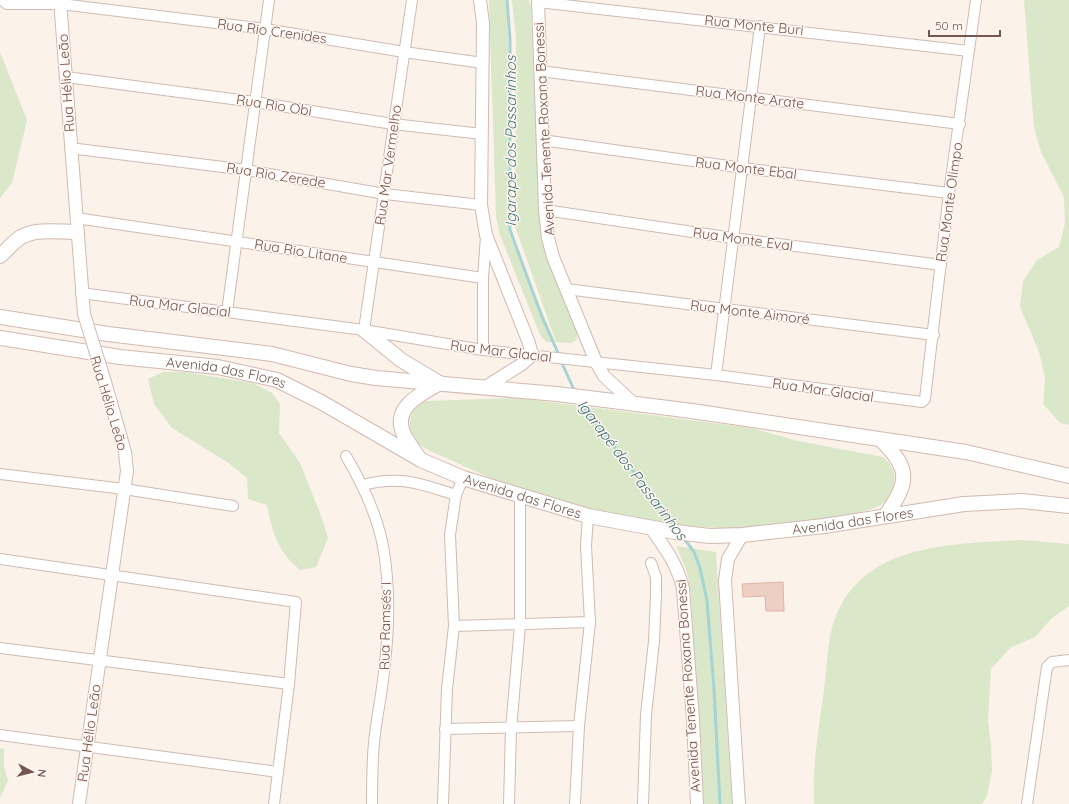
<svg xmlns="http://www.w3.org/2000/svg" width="1069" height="804" font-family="Quicksand,sans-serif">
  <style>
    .green { fill: #dae8c9 }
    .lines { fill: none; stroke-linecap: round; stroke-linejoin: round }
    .stream { stroke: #a6d4d5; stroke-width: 3 }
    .building { fill: #eecfc3; stroke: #e0b3a5 }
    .minor-casing { stroke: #cfbbb3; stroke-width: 12 }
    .tertiary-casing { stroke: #cfbbb3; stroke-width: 14 }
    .secondary-casing { stroke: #d1bab1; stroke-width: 16 }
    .minor { stroke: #fff; stroke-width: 10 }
    .tertiary { stroke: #fff; stroke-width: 12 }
    .secondary { stroke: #fff; stroke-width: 14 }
    .tertiary-bridge-casing { stroke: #cfbbb3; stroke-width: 14; stroke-linecap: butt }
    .tertiary-bridge { stroke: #fff; stroke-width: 12 }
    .labels { text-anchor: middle; stroke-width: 3; stroke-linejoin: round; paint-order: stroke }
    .street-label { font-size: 14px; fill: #74574f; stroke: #fef6f0 }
    .water-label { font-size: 15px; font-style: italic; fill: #437678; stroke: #fef6f0 }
  </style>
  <rect width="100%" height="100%" fill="#fbf2ea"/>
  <g class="green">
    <polygon points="489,0 505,0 507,10 511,125 509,233 555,342 547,342 541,337 500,235 496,217"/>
    <polygon points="512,0 529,0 531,7 540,231 577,330 577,339 571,343 556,342 515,226 516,38"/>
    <polygon points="1024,0 1069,0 1069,425 1060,423 1043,404 1045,378 1039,352 1020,307 1023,281 1037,260 1059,247 1065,224 1064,197 1041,152 1034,128"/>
    <polygon points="0,52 27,120 12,183 0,198"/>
    <path d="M163,372H185L253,383L272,393L280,404L279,433L300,463L320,513L328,538L316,567L300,570C278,552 272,532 267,505L248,499L247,478L227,462L172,428L154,404L148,379Z"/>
    <path d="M518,398L752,428L798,441L883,457C894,466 898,478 892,492C886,509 865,510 849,515C805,527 751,531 705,527C618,520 531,499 453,461C436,453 407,446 410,422C411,412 417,406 425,401Z"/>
    <path d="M1023,540L1069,544V606L1052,618L1035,637L1010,648L991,669L988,720L991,745L992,771L987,796L982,804H814C812,766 819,727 824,690C827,668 827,642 834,621C862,542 954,544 1023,540Z"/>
    <polygon points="676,546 716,552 732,804 702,804 691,597 687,572"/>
    <polygon points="0,748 4,749 4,767 8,781 0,798"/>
  </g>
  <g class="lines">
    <g class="stream">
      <polyline points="507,0 510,39 510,230 542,317 559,355"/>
      <polyline points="561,361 575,392"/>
      <polyline points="579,401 677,528"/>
      <polyline points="683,537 694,552 700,568 707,601 714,689 720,804"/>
    </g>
  </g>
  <polygon class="building" points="783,582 784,611 766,611 765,596 743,597 742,584"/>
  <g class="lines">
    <g class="minor-casing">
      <g id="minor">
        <polyline points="2,0 7,4 61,4 265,29 404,52 483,63"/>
        <polyline points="538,2 969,51"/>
        <polyline points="540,71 960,124"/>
        <polyline points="66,77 255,102 393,124 482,134"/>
        <polyline points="542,140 743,168 949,193"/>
        <polyline points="70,148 247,170 385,194 481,205"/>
        <polyline points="545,210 733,238 941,265"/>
        <polyline points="76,218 483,278"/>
        <polyline points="566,289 934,335"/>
        <polyline points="81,293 364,330 483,350 716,375 922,402 925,399 949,193 976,0"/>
        <polyline points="227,312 269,0"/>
        <polyline points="364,330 412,0"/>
        <polyline points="483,350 483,278 486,236"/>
        <polyline points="716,375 760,26"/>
        <path d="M346,456C363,485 379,518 384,552C390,590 389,632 384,671C382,695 376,719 374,743C372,763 372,784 372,804"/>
        <polyline points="0,474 124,489 233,506"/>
        <path d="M363,485C400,475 421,484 456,495"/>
        <polyline points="0,559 296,602 289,684 274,804"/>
        <polyline points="454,626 590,622"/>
        <polyline points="0,648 289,684"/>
        <polyline points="445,729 579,726"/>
        <polyline points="0,735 278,772"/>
        <polyline points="443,804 447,689 454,626 450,535 456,495 463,478"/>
        <polyline points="509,804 511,729 520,625 520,496"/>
        <polyline points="575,804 579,726 590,622 586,546 588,516"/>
        <polyline points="643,804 646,715 654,641 656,596 656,577 651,563"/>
        <polyline points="1027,804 1047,667 1052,662 1069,660"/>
      </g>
    </g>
    <g class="tertiary-casing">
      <g id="tertiary">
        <polyline points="60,0 84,314"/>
        <polyline points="480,0 483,23 481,205 486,235 529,343 532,355 522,364 487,386"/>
        <polyline points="538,0 545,210 548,238 553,257 596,362 604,376 633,403"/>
        <path d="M651,528C665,548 678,565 683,589L693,720L697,804"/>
        <polyline points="79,804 127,471 125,452 105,382"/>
        <polyline points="739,804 725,580 728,559 742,535"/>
      </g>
    </g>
    <g class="secondary-casing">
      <g id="secondary">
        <path d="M0,256C7,250 13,242 21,237C36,228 60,232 77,232"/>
        <polyline points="0,317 108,334 272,354 351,374 376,378 557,394 692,411 966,452 1069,476"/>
        <polyline points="364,330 401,360 436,381"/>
        <path id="s1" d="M0,338L120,357L218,367L277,380L321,402L421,460L463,478L588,516L675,532L710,536L742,535L824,526L964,504L1022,501L1069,506"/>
        <path d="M881,440C911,469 909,483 885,516"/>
        <path d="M419,458C414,450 408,443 404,435C391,407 421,394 440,383"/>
      </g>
    </g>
    <use href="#minor" class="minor"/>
    <use href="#tertiary" class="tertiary"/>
    <use href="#secondary" class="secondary"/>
    <g class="tertiary-bridge-casing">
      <polyline id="tertiary-bridge" points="84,314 105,382"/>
    </g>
    <use href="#tertiary-bridge" class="tertiary-bridge"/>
  </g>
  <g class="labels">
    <g class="street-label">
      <text transform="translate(754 25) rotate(6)" y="5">Rua Monte Buri</text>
      <text transform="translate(272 31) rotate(8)" y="5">Rua Rio Crenides</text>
      <text transform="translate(66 83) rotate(-94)" y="5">Rua Hélio Leão</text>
      <text transform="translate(750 97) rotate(7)" y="5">Rua Monte Arate</text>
      <text transform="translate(274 105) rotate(9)" y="5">Rua Rio Obi</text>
      <text transform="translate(544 129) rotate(-93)" y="5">Avenida Tenente Roxana Bonessi</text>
      <text transform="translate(388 165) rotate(-82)" y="5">Rua Mar Vermelho</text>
      <text transform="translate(746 168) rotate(7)" y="5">Rua Monte Ebal</text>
      <text transform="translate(276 175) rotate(9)" y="5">Rua Rio Zerede</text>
      <text transform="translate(949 202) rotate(-82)" y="5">Rua Monte Olimpo</text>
      <text transform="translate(743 239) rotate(8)" y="5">Rua Monte Eval</text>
      <text transform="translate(301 251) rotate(9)" y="5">Rua Rio Litane</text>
      <text transform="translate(180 306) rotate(7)" y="5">Rua Mar Glacial</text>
      <text transform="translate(750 312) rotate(7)" y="5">Rua Monte Aimoré</text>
      <text transform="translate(501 351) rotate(7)" y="5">Rua Mar Glacial</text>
      <text dy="5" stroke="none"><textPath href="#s1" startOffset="229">Avenida das Flores</textPath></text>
      <text transform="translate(823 390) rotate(8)" y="5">Rua Mar Glacial</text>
      <text transform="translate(109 403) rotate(73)" y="5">Rua Hélio Leão</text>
      <text dy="5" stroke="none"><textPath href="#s1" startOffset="553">Avenida das Flores</textPath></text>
      <text dy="5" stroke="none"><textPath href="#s1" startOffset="889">Avenida das Flores</textPath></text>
      <text transform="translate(385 626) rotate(-89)" y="5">Rua Ramsés I</text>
      <text transform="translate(688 686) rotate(-94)" y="5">Avenida Tenente Roxana Bonessi</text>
      <text transform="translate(89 733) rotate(-82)" y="5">Rua Hélio Leão</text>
    </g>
    <g class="water-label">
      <text transform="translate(511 141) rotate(-90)" y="5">Igarapé dos Passarinhos</text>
      <text transform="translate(632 470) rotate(53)" y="5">Igarapé dos Passarinhos</text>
    </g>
  </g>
  <g transform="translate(32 772) rotate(97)" stroke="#fef6f0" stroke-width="3" paint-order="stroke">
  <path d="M0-3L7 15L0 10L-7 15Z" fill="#74574f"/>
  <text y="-6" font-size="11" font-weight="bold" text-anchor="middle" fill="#74574f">N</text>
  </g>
  <path d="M929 30v6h71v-6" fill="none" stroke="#74574f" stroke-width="2"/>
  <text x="935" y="30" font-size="12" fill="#74574f" stroke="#fef6f0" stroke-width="3" paint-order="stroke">50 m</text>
</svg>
